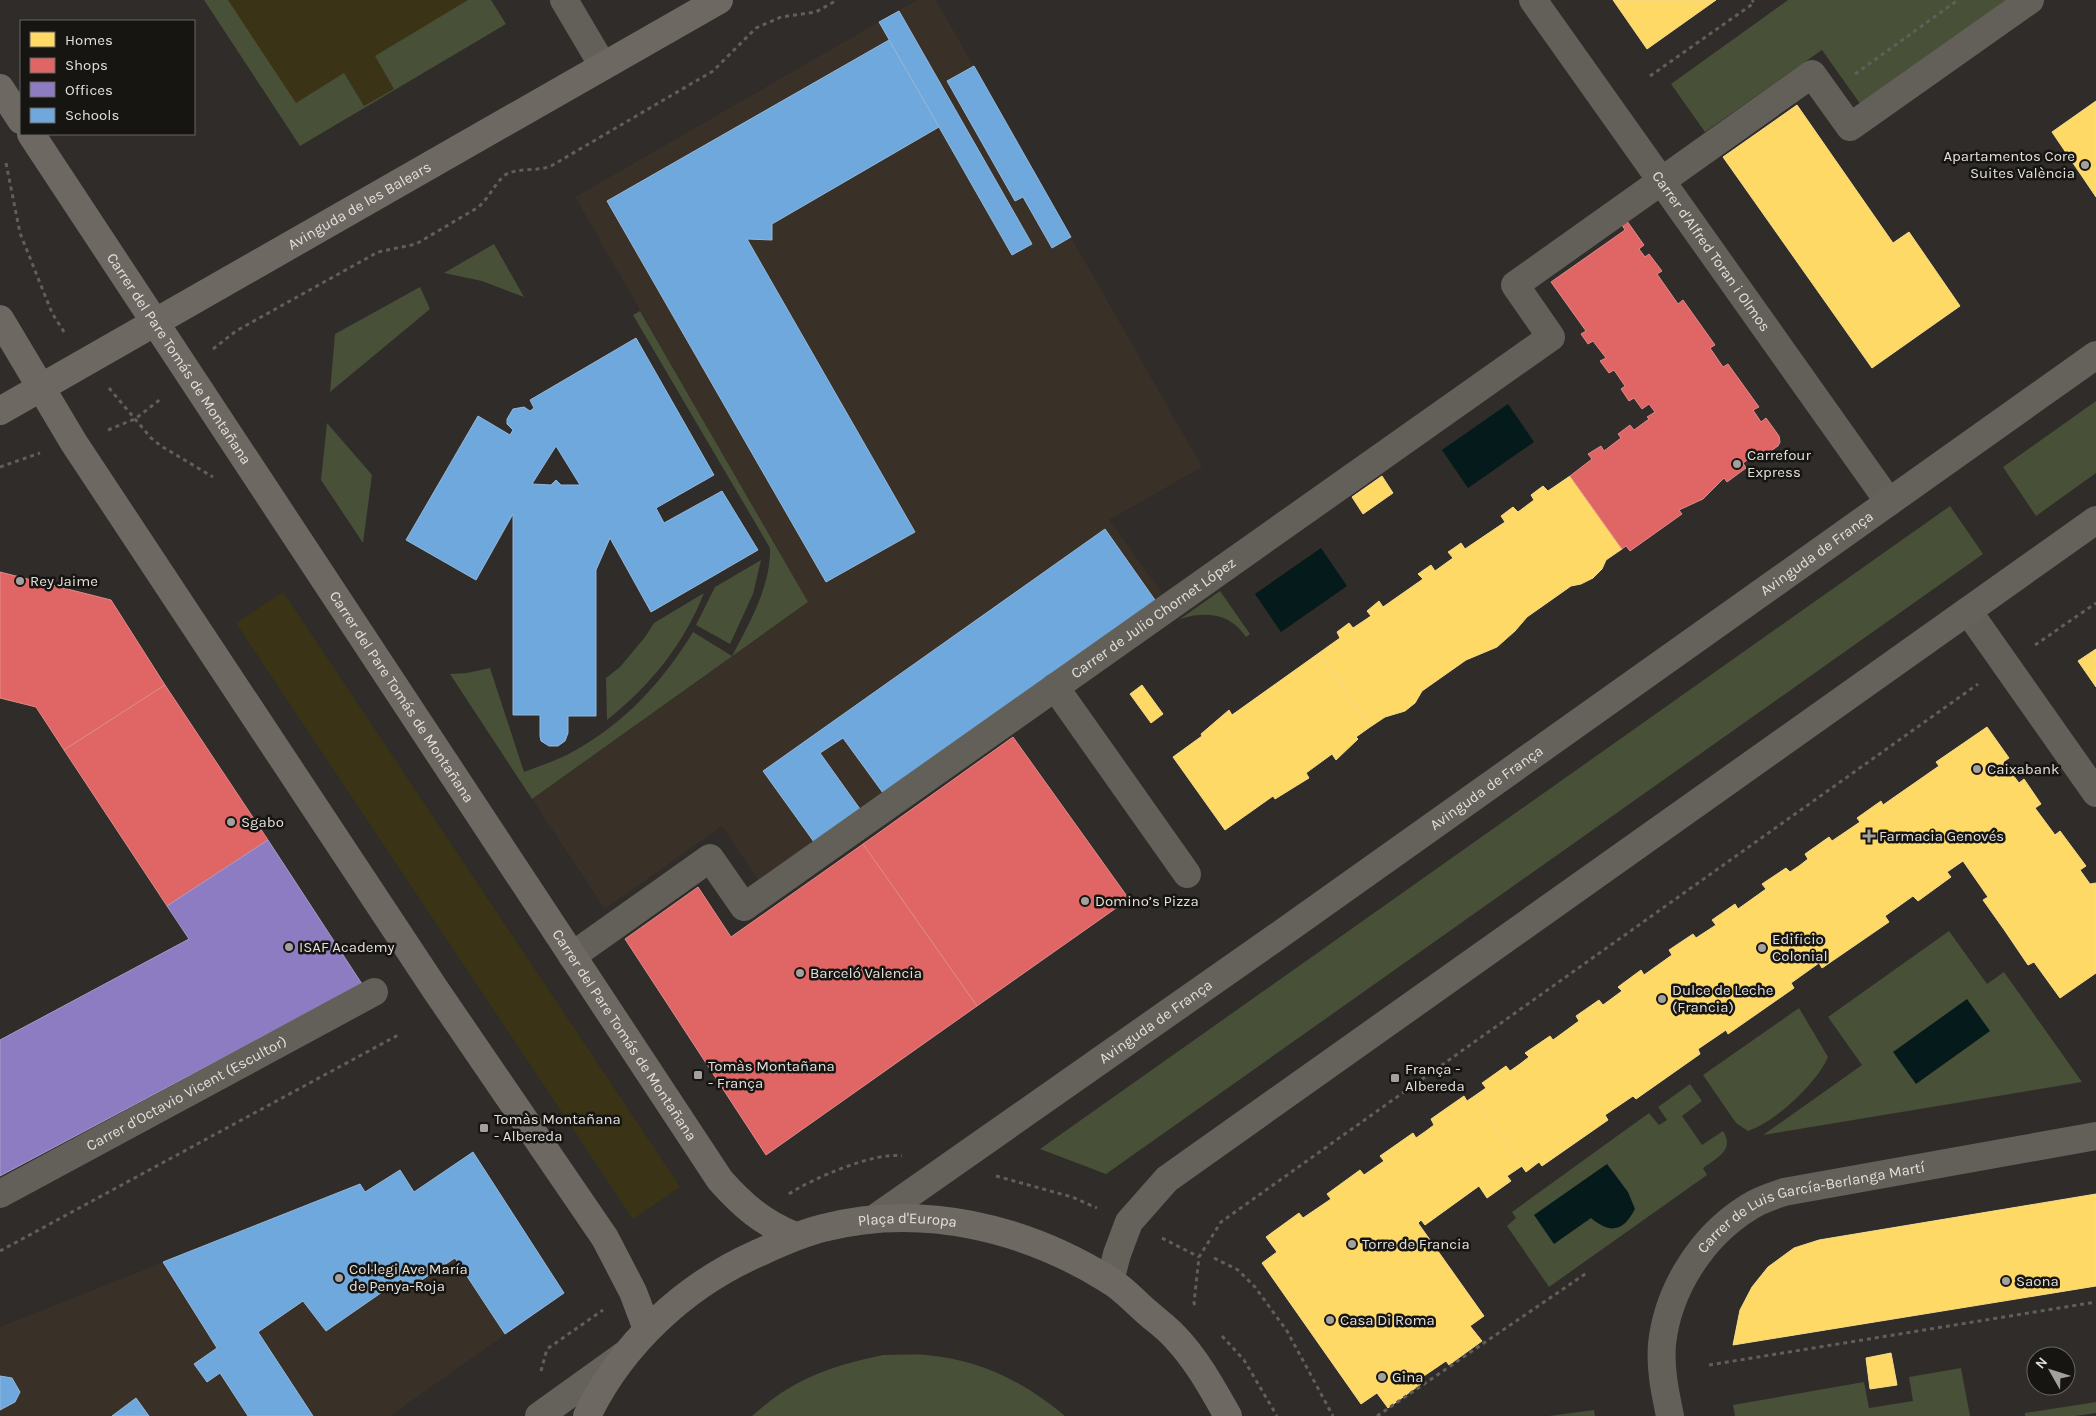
<svg xmlns="http://www.w3.org/2000/svg" width="2096" height="1416" font-family="Karla,sans-serif">
  <style>
    .built { fill: #393027 }
    .green { fill: #485038 }
    .sand { fill: #3a3316 }
    .water { fill: #041a1b }
    .homes { fill: #ffd966; stroke: #f6db89 }
    .shops { fill: #e06666; stroke: #e18a89 }
    .offices { fill: #8e7cc3; stroke: #a79aca }
    .schools { fill: #6fa8dc; stroke: #92b8dc; fill-rule: evenodd }
    .lines { fill: none; stroke-linecap: round; stroke-linejoin: round }
    .path { stroke: #615f5b; stroke-width: 3; stroke-dasharray: 4 4; stroke-linecap: butt }
    .street { stroke: #63605a; stroke-width: 28 }
    .secondary { stroke: #65625b; stroke-width: 28 }
    .primary { stroke: #6d6862; stroke-width: 28 }
    .poi-dot { fill: #a3a09d; stroke: #171512; stroke-width: 2 }
    .labels { text-anchor: middle; stroke-width: 5; stroke-linejoin: round; paint-order: stroke }
    .poi-label { font-size: 15px; fill: #e2dfdc; stroke: #171512; text-anchor: start }
    .street-label { font-size: 15px; fill: #e2dfdc; stroke: #171512 }
  </style>
  <rect width="100%" height="100%" fill="#2f2c29"/>
  <g class="built">
    <polygon points="917,0 936,0 1202,467 1109,520 1163,594 759,881 722,826 605,909 532,799 808,602 575,197"/>
    <polygon points="400,1170 414,1192 564,1293 390,1416 0,1416 0,1327 360,1184 365,1192"/>
  </g>
  <g class="green">
    <polygon points="204,0 491,0 506,24 300,146"/>
    <polygon points="1788,0 2008,0 1861,105 1822,50 1705,132 1671,84"/>
    <polygon points="494,244 524,297 482,281 444,273"/>
    <polygon points="420,287 430,309 330,392 335,334"/>
    <path d="M640,311L808,602L532,799L450,674L467,673L490,668L524,772C541,765 559,760 574,751C624,724 664,680 693,632L732,656C749,624 771,586 770,548L633,315Z"/>
    <polygon points="2096,401 2096,473 2036,516 2003,467"/>
    <polygon points="327,423 372,475 363,543 321,480"/>
    <polygon points="1950,506 1983,554 1106,1174 1040,1149"/>
    <polygon points="761,560 753,594 730,644 696,625 715,587"/>
    <path d="M1220,591L1250,634L1246,637C1230,613 1206,611 1180,619Z"/>
    <path d="M704,593C684,644 650,686 607,720L606,678L620,667L645,637L654,623Z"/>
    <polygon points="1949,931 1987,984 2004,972 2082,1082 1763,1135 1862,1065 1828,1017"/>
    <path d="M1799,1008L1828,1057C1817,1083 1775,1122 1748,1131L1736,1123L1703,1075Z"/>
    <path d="M1690,1084L1702,1101L1682,1116L1702,1145L1723,1131C1735,1150 1717,1158 1703,1168L1707,1175L1549,1287L1507,1226L1516,1218L1512,1212L1649,1113L1659,1125L1667,1120L1658,1107Z"/>
    <path d="M883,1355C897,1355 912,1354 926,1355C981,1360 1023,1381 1065,1416H752C793,1379 830,1366 883,1355Z"/>
    <polygon points="1961,1368 1970,1416 1735,1416 1733,1405 1864,1382 1869,1408 1913,1401 1909,1377"/>
    <polygon points="2096,1402 2096,1413 2075,1416 2025,1416 2025,1413"/>
    <polygon points="1594,1410 1595,1416 1549,1416"/>
  </g>
  <g class="sand">
    <polygon points="228,0 468,0 375,56 394,89 364,106 344,73 296,103"/>
    <polygon points="283,592 680,1187 633,1219 236,623"/>
  </g>
  <g class="water">
    <polygon points="1508,404 1534,442 1468,488 1442,450"/>
    <polygon points="1321,548 1347,586 1281,632 1255,594"/>
    <polygon points="1967,999 1990,1031 1916,1084 1893,1052"/>
    <path d="M1607,1164L1628,1192L1635,1209C1623,1232 1610,1234 1591,1218L1554,1244L1534,1215Z"/>
  </g>
  <g class="homes">
    <polygon points="1613,0 1716,0 1647,49"/>
    <polygon points="2096,101 2096,197 2052,132"/>
    <polygon points="1797,105 1893,243 1909,232 1960,306 1872,368 1723,157"/>
    <polygon points="1382,476 1393,493 1363,514 1352,497"/>
    <polygon points="1570,476 1622,549 1606,560 1602,569 1593,578 1581,584 1571,586 1527,617 1515,631 1497,647 1466,660 1422,691 1415,703 1405,711 1385,717 1370,727 1319,653 1340,638 1337,632 1349,623 1353,628 1371,616 1367,611 1379,601 1383,607 1423,579 1418,574 1431,565 1435,571 1453,558 1448,552 1454,548 1461,543 1465,549 1505,522 1501,516 1513,507 1518,512 1534,500 1531,495 1543,486 1548,491"/>
    <polygon points="2096,649 2096,687 2078,661"/>
    <polygon points="1319,653 1370,727 1356,737 1358,739 1336,760 1332,754 1306,773 1309,778 1275,799 1273,796 1225,830 1173,757 1202,736 1201,734 1229,710 1232,715"/>
    <polygon points="1142,685 1163,714 1151,723 1130,694"/>
    <polygon points="1987,727 2009,758 2003,762 2019,783 2024,779 2041,804 2035,808 2055,835 2060,831 2086,866 2080,870 2090,884 2096,883 2096,973 2060,998 2034,962 2028,965 2005,931 1983,900 1988,897 1963,861 1947,872 1951,877 1918,901 1913,896 1885,916 1889,922 1822,968 1819,963 1791,983 1794,988 1728,1034 1726,1030 1698,1049 1700,1054 1636,1099 1633,1096 1605,1115 1608,1120 1542,1166 1539,1162 1526,1172 1473,1097 1486,1088 1482,1083 1506,1066 1510,1071 1520,1064 1529,1057 1525,1053 1550,1036 1553,1040 1579,1021 1576,1016 1599,1000 1603,1005 1622,991 1618,987 1641,970 1644,975 1672,955 1669,950 1693,934 1696,938 1716,925 1712,920 1735,904 1738,909 1766,889 1762,884 1786,868 1790,872 1799,866 1808,859 1805,854 1829,837 1832,841 1860,822 1857,818 1881,801 1883,805 1893,798 1939,766 1936,762"/>
    <polygon points="1464,1096 1467,1101 1473,1097 1522,1166 1507,1176 1511,1181 1487,1198 1479,1186 1425,1225 1421,1220 1418,1223 1484,1316 1470,1326 1482,1341 1449,1365 1446,1361 1418,1380 1421,1384 1388,1408 1377,1393 1361,1404 1262,1263 1277,1252 1266,1237 1299,1213 1303,1218 1331,1199 1327,1194 1360,1170 1364,1175 1384,1161 1380,1156 1413,1133 1416,1138 1426,1131 1434,1125 1431,1119"/>
    <polygon points="2096,1194 2096,1286 1733,1345 1740,1310 1752,1287 1768,1267 1794,1248 1819,1240"/>
    <polygon points="1891,1353 1897,1385 1870,1389 1866,1358"/>
  </g>
  <g class="shops">
    <polygon points="1627,221 1644,245 1639,249 1645,257 1649,254 1662,271 1657,274 1678,304 1683,300 1715,345 1710,348 1723,367 1728,364 1759,407 1753,410 1761,422 1766,418 1779,436 1780,442 1778,446 1759,459 1756,454 1743,463 1746,468 1727,482 1724,478 1703,499 1679,510 1682,514 1630,551 1626,546 1622,549 1570,476 1592,459 1588,454 1601,446 1604,451 1621,438 1618,434 1630,425 1634,430 1649,419 1647,417 1655,412 1649,404 1642,409 1634,398 1629,401 1621,389 1625,386 1614,370 1609,373 1600,361 1606,358 1593,341 1588,344 1581,334 1586,331 1551,282 1625,230 1622,225"/>
    <polygon points="0,572 111,600 165,685 64,750 36,707 0,698"/>
    <polygon points="165,685 268,840 167,906 64,750"/>
    <polygon points="1013,737 1129,899 977,1006 863,844"/>
    <polygon points="863,844 977,1006 766,1155 625,939 698,887 731,937"/>
  </g>
  <polygon class="offices" points="268,840 362,984 0,1176 0,1040 189,939 167,906"/>
  <g class="schools">
    <polygon points="899,11 1032,244 1012,255 879,22"/>
    <polygon points="889,40 939,127 772,224 772,240 747,239 915,532 826,582 607,201"/>
    <polygon points="974,66 1071,237 1052,248 1023,197 1015,201 947,81"/>
    <path d="M636,338L714,475L656,508L664,523L722,491L758,550L651,612L610,538L596,570V716H568V733L565,741L558,746H549L541,741L540,736V715H513V514L476,580L406,540L478,416L510,435L513,430L507,424V419L513,409L524,407L530,411L534,408L530,400ZM556,446L580,485H561L556,480L551,485L532,484Z"/>
    <polygon points="1105,529 1155,600 883,793 843,738 820,753 860,809 814,842 763,771"/>
    <polygon points="473,1152 564,1293 505,1334 455,1258 408,1289 401,1279 326,1331 303,1301 258,1332 313,1416 248,1416 220,1373 207,1382 194,1364 217,1348 163,1262 360,1184 365,1192 400,1170 414,1192"/>
    <polygon points="0,1376 12,1378 20,1392 15,1402 0,1410"/>
    <polygon points="136,1398 149,1416 112,1416"/>
  </g>
  <g class="lines">
    <g class="path">
      <polyline points="1855,74 1958,0"/>
      <polyline points="1650,76 1754,3 1752,0"/>
      <polyline points="6,163 20,233 52,313 66,335"/>
      <path d="M213,349L236,331L378,252L416,244L477,208C489,199 494,184 505,175C518,167 537,172 551,166L713,71L756,28L781,17L816,12L837,0"/>
      <polyline points="109,388 151,438 161,446 213,477"/>
      <polyline points="108,430 135,419 162,398"/>
      <polyline points="0,467 40,453"/>
      <polyline points="2035,645 2096,603"/>
      <polyline points="996,1176 1072,1197 1097,1208"/>
      <path d="M789,1194C811,1179 876,1151 902,1156"/>
      <polyline points="1162,1238 1199,1257"/>
      <polyline points="0,1251 400,1034"/>
      <polyline points="1214,1258 1238,1270 1255,1287 1287,1331 1333,1416"/>
      <polyline points="1195,1305 1194,1303 1199,1257 1221,1222 1978,684"/>
      <polyline points="1222,1336 1244,1360 1277,1416"/>
      <polyline points="1709,1365 2096,1302"/>
      <polyline points="541,1371 547,1349 603,1310"/>
      <polyline points="1377,1416 1588,1272"/>
    </g>
    <g class="street">
      <polyline points="564,0 603,66"/>
      <path id="s1" d="M1533,0L1889,502"/>
      <polyline points="1968,611 2096,793"/>
      <polyline points="1055,687 1187,874"/>
      <path id="s2" d="M572,956L710,858L744,907L1551,337L1515,285L1812,74L1850,127L2030,0"/>
      <path id="s3" d="M0,1194L374,992"/>
      <path id="s4" d="M1670,1416C1665,1392 1660,1369 1662,1344C1668,1289 1702,1236 1749,1207C1759,1200 1772,1196 1784,1192L2096,1136"/>
    </g>
    <g class="secondary">
      <path id="s5" d="M874,1219L1275,938L2096,355"/>
      <polyline points="1110,1281 1117,1254 1129,1222 1167,1179 2096,520"/>
      <polyline points="539,1416 624,1355"/>
    </g>
    <g class="primary">
      <polyline points="0,88 21,120"/>
      <path id="s6" d="M31,134L720,1180C743,1206 763,1223 795,1236"/>
      <polyline points="0,319 74,443 435,989 605,1238 633,1292 647,1329"/>
      <path id="s7" d="M0,411L719,0"/>
      <path id="s8" d="M587,1416C621,1345 684,1286 756,1254C778,1244 799,1234 823,1228C921,1203 1024,1227 1109,1280C1123,1288 1135,1302 1148,1313C1157,1321 1167,1328 1175,1337C1197,1360 1212,1388 1228,1416"/>
    </g>
  </g>
  <g class="poi-dot">
    <circle cx="2085" cy="165" r="5"/>
    <circle cx="1737" cy="464" r="5"/>
    <circle cx="20" cy="581" r="5"/>
    <circle cx="1977" cy="769" r="5"/>
    <circle cx="231" cy="822" r="5"/>
    <path d="M1866.5 828.5h5v5h5v5h-5v5h-5v-5h-5v-5h5z"/>
    <circle cx="1085" cy="901" r="5"/>
    <circle cx="289" cy="947" r="5"/>
    <circle cx="1762" cy="948" r="5"/>
    <circle cx="800" cy="973" r="5"/>
    <circle cx="1662" cy="999" r="5"/>
    <rect x="693" y="1070" width="10" height="10" rx="2.5"/>
    <rect x="1390" y="1073" width="10" height="10" rx="2.5"/>
    <rect x="479" y="1123" width="10" height="10" rx="2.5"/>
    <circle cx="1352" cy="1244" r="5"/>
    <circle cx="339" cy="1278" r="5"/>
    <circle cx="2006" cy="1281" r="5"/>
    <circle cx="1330" cy="1320" r="5"/>
    <circle cx="1382" cy="1377" r="5"/>
  </g>
  <g class="labels">
    <g class="poi-label">
      <text x="2075" y="161" text-anchor="end">Apartamentos Core<tspan x="2075" dy="17">Suites València</tspan></text>
      <text x="1747" y="460">Carrefour<tspan x="1747" dy="17">Express</tspan></text>
      <text x="30" y="586">Rey Jaime</text>
      <text x="1987" y="774">Caixabank</text>
      <text x="241" y="827">Sgabo</text>
      <text x="1879" y="841">Farmacia Genovés</text>
      <text x="1095" y="906">Domino’s Pizza</text>
      <text x="1772" y="944">Edificio<tspan x="1772" dy="17">Colonial</tspan></text>
      <text x="299" y="952">ISAF Academy</text>
      <text x="810" y="978">Barceló Valencia</text>
      <text x="1672" y="995">Dulce de Leche<tspan x="1672" dy="17">(Francia)</tspan></text>
      <text x="708" y="1071">Tomàs Montañana<tspan x="708" dy="17">- França</tspan></text>
      <text x="1405" y="1074">França -<tspan x="1405" dy="17">Albereda</tspan></text>
      <text x="494" y="1124">Tomàs Montañana<tspan x="494" dy="17">- Albereda</tspan></text>
      <text x="1362" y="1249">Torre de Francia</text>
      <text x="349" y="1274">Col·legi Ave María<tspan x="349" dy="17">de Penya-Roja</tspan></text>
      <text x="2016" y="1286">Saona</text>
      <text x="1340" y="1325">Casa Di Roma</text>
      <text x="1392" y="1382">Gina</text>
    </g>
    <g class="street-label">
      <text dy="5" stroke="none"><textPath href="#s7" startOffset="414">Avinguda de les Balears</textPath></text>
      <text dy="5" stroke="none"><textPath href="#s1" startOffset="308">Carrer d'Alfred Toran i Olmos</textPath></text>
      <text dy="5" stroke="none"><textPath href="#s6" startOffset="269">Carrer del Pare Tomás de Montañana</textPath></text>
      <text dy="5" stroke="none"><textPath href="#s5" startOffset="1154">Avinguda de França</textPath></text>
      <text dy="5" stroke="none"><textPath href="#s2" startOffset="730">Carrer de Julio Chornet López</textPath></text>
      <text dy="5" stroke="none"><textPath href="#s6" startOffset="674">Carrer del Pare Tomás de Montañana</textPath></text>
      <text dy="5" stroke="none"><textPath href="#s5" startOffset="749">Avinguda de França</textPath></text>
      <text dy="5" stroke="none"><textPath href="#s5" startOffset="344">Avinguda de França</textPath></text>
      <text dy="5" stroke="none"><textPath href="#s6" startOffset="1079">Carrer del Pare Tomás de Montañana</textPath></text>
      <text dy="5" stroke="none"><textPath href="#s3" startOffset="212">Carrer d'Octavio Vicent (Escultor)</textPath></text>
      <text dy="5" stroke="none"><textPath href="#s4" startOffset="298">Carrer de Luis García-Berlanga Martí</textPath></text>
      <text dy="5" stroke="none"><textPath href="#s8" startOffset="396">Plaça d'Europa</textPath></text>
    </g>
  </g>
  <rect x="20" y="20" width="175" height="115" fill="#171512" stroke="#686663"/>
  <rect x="30" y="32" width="25" height="15" fill="#ffd966" stroke="#686663"/>
  <text x="65" y="45" font-size="15" fill="#e2dfdc">Homes</text>
  <rect x="30" y="58" width="25" height="15" fill="#e06666" stroke="#686663"/>
  <text x="65" y="70" font-size="15" fill="#e2dfdc">Shops</text>
  <rect x="30" y="82" width="25" height="15" fill="#8e7cc3" stroke="#686663"/>
  <text x="65" y="95" font-size="15" fill="#e2dfdc">Offices</text>
  <rect x="30" y="108" width="25" height="15" fill="#6fa8dc" stroke="#686663"/>
  <text x="65" y="120" font-size="15" fill="#e2dfdc">Schools</text>
  <g transform="translate(2051 1371) rotate(309)"><circle r="24" fill="#171512" stroke="#686663"/>
  <path d="M0-4L9 19L0 12L-9 19Z" fill="#a3a09d"/>
  <text y="-8" font-size="14" font-weight="bold" text-anchor="middle" fill="#e2dfdc">N</text>
  </g>
</svg>
